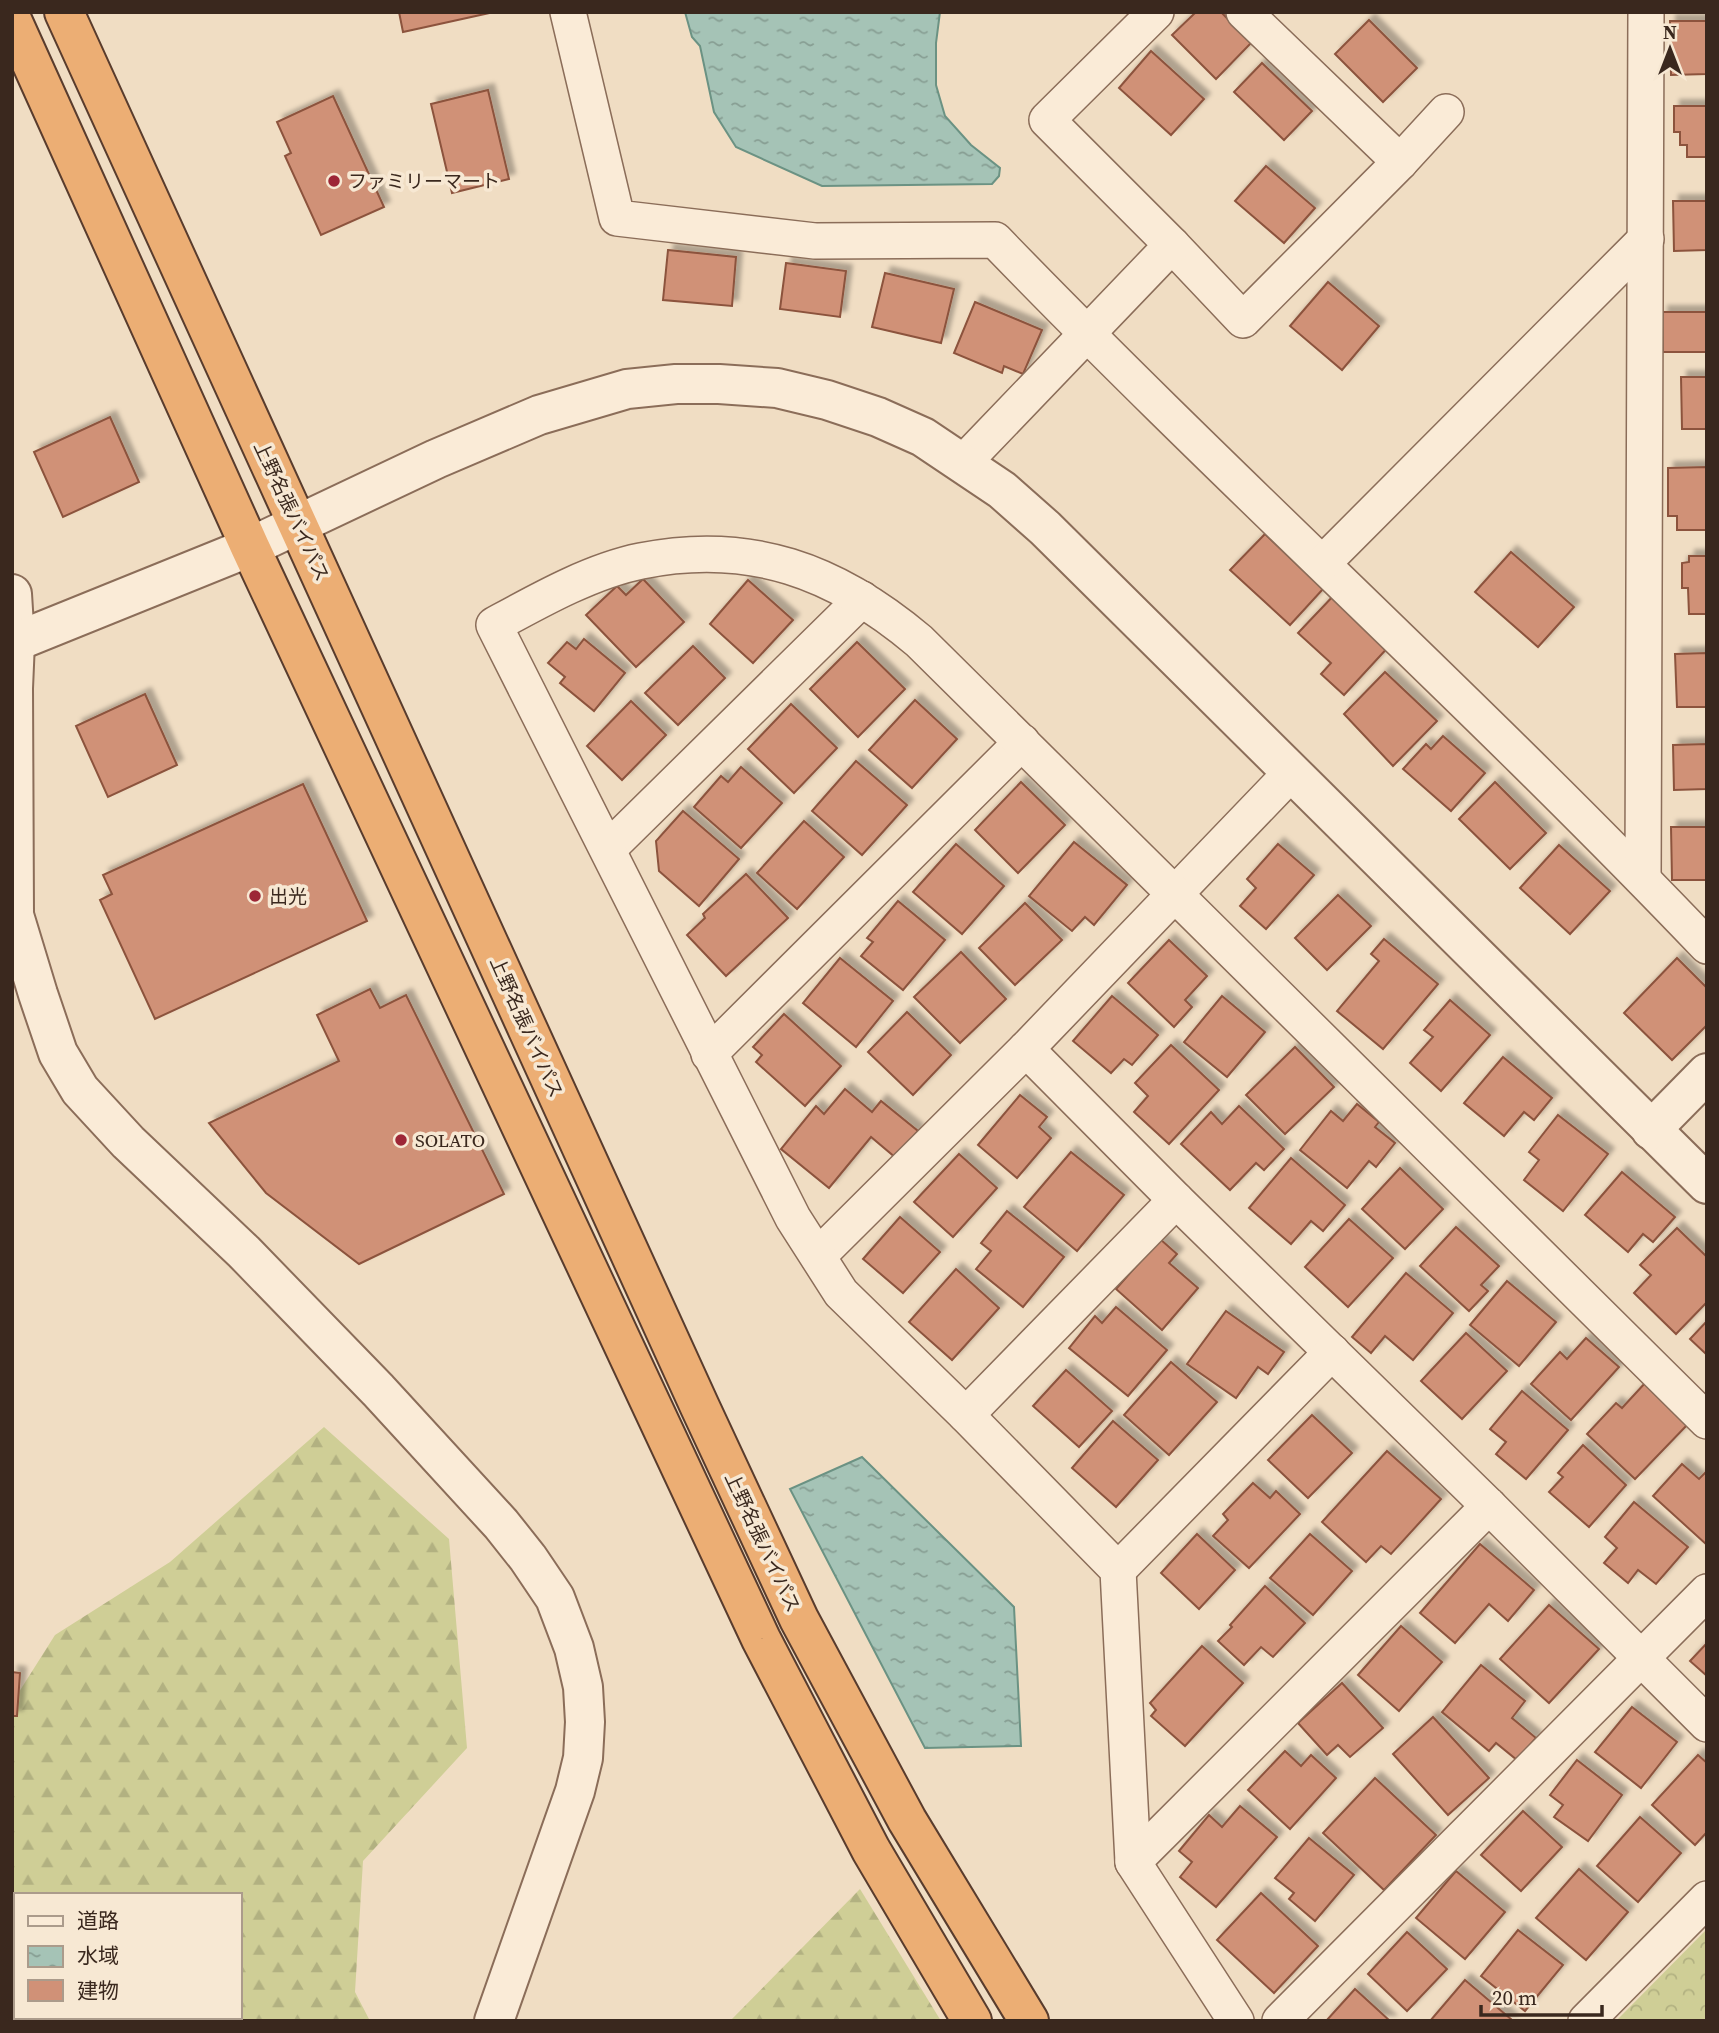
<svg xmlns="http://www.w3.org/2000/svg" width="1719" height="2033" font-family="'Source Serif 4','Noto Sans JP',serif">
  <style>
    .forest { fill: url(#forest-firs); fill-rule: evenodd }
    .park { fill: url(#park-crowns) }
    .water { fill: url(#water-ripples); stroke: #6b9283; stroke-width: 2 }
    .building { fill: #d09177; stroke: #8c533d; stroke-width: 2; filter: url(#shadow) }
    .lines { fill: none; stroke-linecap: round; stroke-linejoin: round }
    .minor-casing { stroke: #8b6d59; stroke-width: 38 }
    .tertiary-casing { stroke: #8b6d59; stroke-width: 42 }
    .trunk-casing { stroke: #593c2d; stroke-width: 42 }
    .minor { stroke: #faebd7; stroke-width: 35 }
    .tertiary { stroke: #faebd7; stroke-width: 38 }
    .trunk { stroke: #ecae74; stroke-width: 38 }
    .poi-dot { fill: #9d2636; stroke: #f7e8d3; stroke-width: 2.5 }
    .labels { text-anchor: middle; stroke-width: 7; stroke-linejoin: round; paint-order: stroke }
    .poi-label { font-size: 19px; fill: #3a281e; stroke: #f7e8d3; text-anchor: start }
    .street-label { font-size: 19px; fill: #3a281e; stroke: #f7e8d3 }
  </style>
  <defs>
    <pattern id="forest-firs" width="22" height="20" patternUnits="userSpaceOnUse" patternTransform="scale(1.75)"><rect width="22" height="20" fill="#cfce96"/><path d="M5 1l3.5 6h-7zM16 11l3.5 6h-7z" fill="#b2b181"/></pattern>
    <pattern id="park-crowns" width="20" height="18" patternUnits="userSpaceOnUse" patternTransform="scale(1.75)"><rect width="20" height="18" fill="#cfce96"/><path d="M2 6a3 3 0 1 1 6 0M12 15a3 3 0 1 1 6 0" fill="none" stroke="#b2b181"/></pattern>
    <pattern id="water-ripples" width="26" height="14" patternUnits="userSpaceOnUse" patternTransform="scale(1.75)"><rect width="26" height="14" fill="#a5c3b6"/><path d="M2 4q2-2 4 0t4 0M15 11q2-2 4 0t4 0" fill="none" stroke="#879e93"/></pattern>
    <filter id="shadow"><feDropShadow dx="6" dy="-6" stdDeviation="2" flood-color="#0004"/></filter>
  </defs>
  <rect width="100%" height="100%" fill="#f0ddc3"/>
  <g class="forest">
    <path d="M324,1427L449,1539L467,1748L363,1861L355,1992L370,2021H12V1703L55,1635L170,1562ZM16,1895H240V2017H16Z"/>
    <polygon points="860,1889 941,2021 730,2021"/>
  </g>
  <polygon class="park" points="1707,1929 1707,2021 1616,2021"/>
  <g class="water">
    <polygon points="685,12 940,12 936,43 936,85 945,116 971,145 1000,168 999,176 992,184 822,186 736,147 714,112 700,46 692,37"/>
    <polygon points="862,1457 1014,1607 1021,1746 925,1748 790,1489"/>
  </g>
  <g class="building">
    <polygon points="399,12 494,12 403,32"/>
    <polygon points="1196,12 1221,12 1251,43 1216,79 1172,35"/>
    <polygon points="1369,20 1417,68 1383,102 1335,54"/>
    <polygon points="1670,21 1707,21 1707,74 1671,75"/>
    <polygon points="1151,51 1204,99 1171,135 1119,88"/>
    <polygon points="1262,63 1312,111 1284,140 1234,92"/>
    <polygon points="488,90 509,179 452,193 431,104"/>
    <polygon points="333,96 384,207 321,235 285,156 291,153 277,122"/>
    <polygon points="1674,106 1707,106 1707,157 1687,157 1687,145 1680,145 1680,132 1674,132"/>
    <polygon points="1266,166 1315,208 1284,243 1235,201"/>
    <polygon points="1673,201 1707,201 1707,250 1674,251"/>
    <polygon points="668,250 736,257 732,306 663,300"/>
    <polygon points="786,263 846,271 840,317 780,309"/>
    <polygon points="885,273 954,289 941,343 872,327"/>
    <polygon points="1328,282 1379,326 1342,370 1290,326"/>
    <polygon points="975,302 1042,330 1023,374 1004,366 1002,373 954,353"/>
    <polygon points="1662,312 1707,312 1707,352 1663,352"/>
    <polygon points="1681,377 1707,377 1707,429 1682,429"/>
    <polygon points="110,417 139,482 63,517 34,452"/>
    <polygon points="1707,467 1707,530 1677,530 1677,516 1668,516 1668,468"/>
    <polygon points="1265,534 1323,589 1290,625 1230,570"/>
    <polygon points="1511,552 1574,607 1538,647 1475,592"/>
    <polygon points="1689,556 1707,556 1707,614 1689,614 1688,588 1682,588 1682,563 1689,562"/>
    <polygon points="643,579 684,622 636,667 586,615 617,586 626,595"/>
    <polygon points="748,580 793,620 753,663 710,624"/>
    <polygon points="1337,592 1392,643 1344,695 1321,674 1331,663 1298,633"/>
    <polygon points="584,639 625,673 594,711 560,683 565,677 548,663 567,642 576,649"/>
    <polygon points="857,642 905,689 858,737 810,689"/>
    <polygon points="693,646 725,678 678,725 645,693"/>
    <polygon points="1707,653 1707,707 1677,707 1675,654"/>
    <polygon points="1385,672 1437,721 1393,766 1344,714"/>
    <polygon points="145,694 177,765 108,797 76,726"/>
    <polygon points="915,700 957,739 912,788 869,750"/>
    <polygon points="631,701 666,735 622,780 587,746"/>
    <polygon points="791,704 837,748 794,793 748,749"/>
    <polygon points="1443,736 1485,773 1451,811 1403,769 1426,744 1431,749"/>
    <polygon points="1707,744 1707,789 1674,790 1673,745"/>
    <polygon points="856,761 907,805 862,855 812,811"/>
    <polygon points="741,767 782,803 741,848 694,807 721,776 728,782"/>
    <polygon points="1021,782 1065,825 1018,873 975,830"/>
    <polygon points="1495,782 1546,833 1510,869 1459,819"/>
    <polygon points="303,784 367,921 155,1019 100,900 112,894 103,875"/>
    <polygon points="683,811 739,859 699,906 659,871 656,841"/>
    <polygon points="804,821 844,857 797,909 757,873"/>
    <polygon points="1671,827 1707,827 1707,880 1672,880"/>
    <polygon points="1074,842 1127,885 1094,925 1085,917 1072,931 1029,896"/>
    <polygon points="956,844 1004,886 962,934 913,892"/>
    <polygon points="1278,844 1314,875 1266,929 1240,906 1256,888 1247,879"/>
    <polygon points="1559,845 1610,891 1570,934 1520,888"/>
    <polygon points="746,874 788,918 726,976 687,935 705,918 703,914"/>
    <polygon points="1338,895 1371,926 1327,970 1295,938"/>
    <polygon points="898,901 945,940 903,990 861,956 873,942 867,938"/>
    <polygon points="1025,903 1062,940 1015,985 979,948"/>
    <polygon points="1384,939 1438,984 1383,1049 1337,1011 1379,961 1371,954"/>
    <polygon points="1169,940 1207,976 1185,1000 1192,1007 1174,1027 1128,983"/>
    <polygon points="961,952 1006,999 960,1043 914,997"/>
    <polygon points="840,958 893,1001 856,1047 803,1003"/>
    <polygon points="1677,958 1707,988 1707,1025 1672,1060 1624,1013"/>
    <polygon points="370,989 380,1008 406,995 504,1194 359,1264 266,1193 209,1123 339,1061 317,1015"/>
    <polygon points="1112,996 1158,1035 1132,1065 1124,1059 1111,1073 1073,1041"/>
    <polygon points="1222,996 1265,1032 1227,1077 1184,1042"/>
    <polygon points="1450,1000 1490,1035 1441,1091 1410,1063 1433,1037 1424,1030"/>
    <polygon points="907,1012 951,1055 913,1095 868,1052"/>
    <polygon points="784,1014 841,1066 805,1106 756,1062 762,1055 753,1047"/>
    <polygon points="1171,1045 1219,1090 1169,1144 1134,1112 1148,1096 1135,1083"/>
    <polygon points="1295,1047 1334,1087 1285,1134 1246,1095"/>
    <polygon points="1503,1057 1552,1098 1534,1120 1524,1112 1504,1136 1464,1103"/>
    <polygon points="845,1089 872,1112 881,1101 918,1131 896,1158 871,1137 829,1188 781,1149 816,1106 824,1114"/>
    <polygon points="1020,1095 1047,1117 1039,1127 1051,1138 1017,1178 978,1145"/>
    <polygon points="1357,1104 1379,1122 1375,1127 1395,1143 1376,1167 1369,1161 1347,1188 1300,1150 1331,1111 1343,1121"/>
    <polygon points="1239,1106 1284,1149 1264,1170 1256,1163 1230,1190 1181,1144 1211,1112 1222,1124"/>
    <polygon points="1558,1115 1608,1154 1563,1211 1524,1180 1539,1160 1529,1152"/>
    <polygon points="1071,1152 1124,1195 1077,1251 1024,1207"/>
    <polygon points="959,1154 997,1188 953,1237 914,1202"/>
    <polygon points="1291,1158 1345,1205 1323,1231 1311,1221 1291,1244 1249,1208"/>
    <polygon points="1400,1168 1443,1209 1405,1249 1362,1209"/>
    <polygon points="1622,1172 1675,1217 1653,1242 1643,1234 1628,1252 1585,1215"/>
    <polygon points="1007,1211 1064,1257 1023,1307 976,1269 991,1251 981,1243"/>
    <polygon points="900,1217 940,1252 903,1293 863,1259"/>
    <polygon points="1349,1219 1393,1258 1348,1307 1305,1267"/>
    <polygon points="1456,1227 1499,1266 1481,1285 1488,1291 1469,1311 1420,1266"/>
    <polygon points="1677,1228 1707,1257 1707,1302 1676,1334 1634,1293 1651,1275 1640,1265"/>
    <polygon points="1160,1239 1177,1254 1169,1263 1198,1288 1162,1330 1116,1289"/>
    <polygon points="956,1269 999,1308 952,1360 909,1322"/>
    <polygon points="1406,1273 1453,1313 1413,1360 1385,1336 1371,1353 1352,1337"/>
    <polygon points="1507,1281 1556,1322 1519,1366 1470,1325"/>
    <polygon points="1116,1307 1167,1350 1128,1396 1069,1348 1095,1316 1102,1323"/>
    <polygon points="1226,1311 1284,1352 1268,1374 1258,1367 1236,1398 1187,1364"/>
    <polygon points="1707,1321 1707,1355 1690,1339"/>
    <polygon points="1466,1333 1507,1371 1462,1419 1421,1381"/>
    <polygon points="1586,1338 1619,1367 1571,1420 1531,1384 1560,1352 1567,1359"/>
    <polygon points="1171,1362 1217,1402 1169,1455 1124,1415"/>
    <polygon points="1066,1370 1112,1411 1079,1447 1033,1406"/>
    <polygon points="1646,1382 1689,1423 1635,1479 1587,1434 1616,1403 1622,1408"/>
    <polygon points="1522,1391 1568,1430 1526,1479 1496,1454 1506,1442 1490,1429"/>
    <polygon points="1312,1415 1352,1453 1308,1498 1268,1460"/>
    <polygon points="1113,1421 1158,1460 1116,1507 1072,1468"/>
    <polygon points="1583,1445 1626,1485 1589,1527 1549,1492 1563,1477 1558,1473"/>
    <polygon points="1387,1451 1441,1499 1391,1554 1381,1546 1366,1562 1322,1522"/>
    <polygon points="1682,1464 1699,1479 1707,1471 1707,1545 1653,1496"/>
    <polygon points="1253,1483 1270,1498 1276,1491 1300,1514 1249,1568 1213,1536 1228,1520 1223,1514"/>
    <polygon points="1634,1502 1688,1547 1656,1584 1638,1570 1628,1583 1604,1563 1617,1548 1605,1537"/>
    <polygon points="1197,1534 1235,1570 1199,1609 1161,1573"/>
    <polygon points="1310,1534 1352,1571 1313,1615 1270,1578"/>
    <polygon points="1480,1544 1534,1590 1508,1621 1489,1604 1455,1643 1420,1613"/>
    <polygon points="1265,1586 1305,1623 1273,1657 1261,1647 1244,1665 1218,1641 1232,1627 1230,1625"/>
    <polygon points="1549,1605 1599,1649 1549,1703 1500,1659"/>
    <polygon points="1401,1626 1442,1662 1399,1711 1358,1675"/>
    <polygon points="1707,1643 1707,1676 1690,1661"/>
    <polygon points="1202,1646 1243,1683 1185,1746 1151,1716 1156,1710 1150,1703"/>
    <polygon points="1481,1665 1525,1701 1512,1718 1536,1738 1517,1760 1496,1743 1489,1751 1442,1712"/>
    <polygon points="12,1672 20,1673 17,1716 12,1716"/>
    <polygon points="1342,1683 1383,1728 1350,1757 1338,1745 1327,1755 1298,1723"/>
    <polygon points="1632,1707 1677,1742 1641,1788 1595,1752"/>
    <polygon points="1433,1717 1489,1778 1448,1815 1393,1754"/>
    <polygon points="1285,1751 1301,1766 1311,1755 1336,1778 1290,1829 1248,1790"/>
    <polygon points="1698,1755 1707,1763 1707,1832 1695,1845 1652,1805"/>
    <polygon points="1577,1760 1622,1795 1588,1841 1554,1817 1563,1805 1550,1795"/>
    <polygon points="1375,1778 1436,1835 1384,1890 1323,1833"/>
    <polygon points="1240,1806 1277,1837 1216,1907 1180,1877 1192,1862 1179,1851 1209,1815 1222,1827"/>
    <polygon points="1523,1811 1562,1847 1521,1891 1481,1855"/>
    <polygon points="1640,1817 1681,1853 1638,1902 1597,1866"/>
    <polygon points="1309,1838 1354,1875 1315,1921 1289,1899 1294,1893 1275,1878"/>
    <polygon points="1579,1869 1628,1912 1586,1960 1536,1918"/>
    <polygon points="1456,1871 1505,1912 1465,1959 1416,1918"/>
    <polygon points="1261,1893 1318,1946 1274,1993 1217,1940"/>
    <polygon points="1518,1930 1563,1965 1525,2011 1481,1976"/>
    <polygon points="1407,1932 1447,1969 1407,2011 1368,1974"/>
    <polygon points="1465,1980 1512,2020 1512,2021 1430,2021"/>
    <polygon points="1355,1989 1390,2021 1326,2021"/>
  </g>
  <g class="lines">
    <g class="minor-casing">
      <g id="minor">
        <path d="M568,12L617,218L815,241L995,240C1227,480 1476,704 1707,946"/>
        <polyline points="1244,12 1400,162"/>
        <polyline points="1172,245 1243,320 1400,162 1446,112"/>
        <polyline points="962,464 1172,245 1047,120 1156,12"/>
        <polyline points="1323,563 1646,239"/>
        <polyline points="608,849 862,599"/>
        <polyline points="1643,879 1646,12"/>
        <polyline points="1026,1049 1176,1200 1489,1506 1707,1724"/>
        <polyline points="709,1054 1022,742"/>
        <polyline points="818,1256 1026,1049 1292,772"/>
        <polyline points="966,1415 1176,1200"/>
        <polyline points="1118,1570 1332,1352"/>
        <polyline points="1133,1862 1489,1506"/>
        <path d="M1236,2021L1133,1862L1118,1570L966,1415L841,1293L793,1218L494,625C538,601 591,571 641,561C750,539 836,571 919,641L1707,1421"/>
        <polyline points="1280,2021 1707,1592"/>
        <polyline points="1586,2021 1707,1899"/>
      </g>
    </g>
    <g class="tertiary-casing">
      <g id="tertiary">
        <polyline points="12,594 15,642 13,688 14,915 38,994 58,1053 80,1090 128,1142 244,1252 378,1390 501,1524 528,1558 555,1598 574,1648 583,1687 585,1722 583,1758 575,1791 494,2021"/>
        <polyline points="15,642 250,547 436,459 539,415 627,389 676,384 719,384 777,388 827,400 878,417 923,437 1002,490 1045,528 1707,1184"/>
        <polyline points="1651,1130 1707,1073"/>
      </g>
    </g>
    <g class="trunk-casing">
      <g id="trunk">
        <polyline points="64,12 700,1407 799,1619 907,1820 1029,2021"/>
        <polyline points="12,20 250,547 761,1639 871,1850 972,2021"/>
      </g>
    </g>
    <use href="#minor" class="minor"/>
    <use href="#tertiary" class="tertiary"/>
    <use href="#trunk" class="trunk"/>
  </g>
  <g class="poi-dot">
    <circle cx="334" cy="181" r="7"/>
    <circle cx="255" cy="896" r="7"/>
    <circle cx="401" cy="1140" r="7"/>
  </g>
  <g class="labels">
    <g class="poi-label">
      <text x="348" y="188">ファミリーマート</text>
      <text x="269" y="903">出光</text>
      <text x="415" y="1147">SOLATO</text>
    </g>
    <g class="street-label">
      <text transform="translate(292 511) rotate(65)" y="7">上野名張バイパス</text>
      <text transform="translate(527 1027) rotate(66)" y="7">上野名張バイパス</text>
      <text transform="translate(763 1542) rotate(65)" y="7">上野名張バイパス</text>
    </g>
  </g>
  <rect width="1719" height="2033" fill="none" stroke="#3a281e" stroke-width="28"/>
  <rect x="14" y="1893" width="228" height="126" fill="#f7e8d3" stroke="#ab9b8b" stroke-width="2"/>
  <rect x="28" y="1916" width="35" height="10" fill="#faebd7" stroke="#ab9b8b" stroke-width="2"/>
  <text x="77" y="1928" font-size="21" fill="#3a281e">道路</text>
  <rect x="28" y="1946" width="35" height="21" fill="url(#water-ripples)" stroke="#ab9b8b" stroke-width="2"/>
  <text x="77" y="1963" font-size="21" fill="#3a281e">水域</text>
  <rect x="28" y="1980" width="35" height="21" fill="#d09177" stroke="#ab9b8b" stroke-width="2"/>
  <text x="77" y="1998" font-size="21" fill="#3a281e">建物</text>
  <g transform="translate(1670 49)" stroke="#f7e8d3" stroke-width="5" paint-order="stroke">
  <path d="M0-5L12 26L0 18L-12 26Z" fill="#3a281e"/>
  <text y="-10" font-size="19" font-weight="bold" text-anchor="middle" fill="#3a281e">N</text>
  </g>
  <path d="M1481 2005v10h121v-10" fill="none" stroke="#3a281e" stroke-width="3.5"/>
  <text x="1492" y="2005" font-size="21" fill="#3a281e" stroke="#f7e8d3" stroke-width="5" paint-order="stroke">20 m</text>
</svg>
